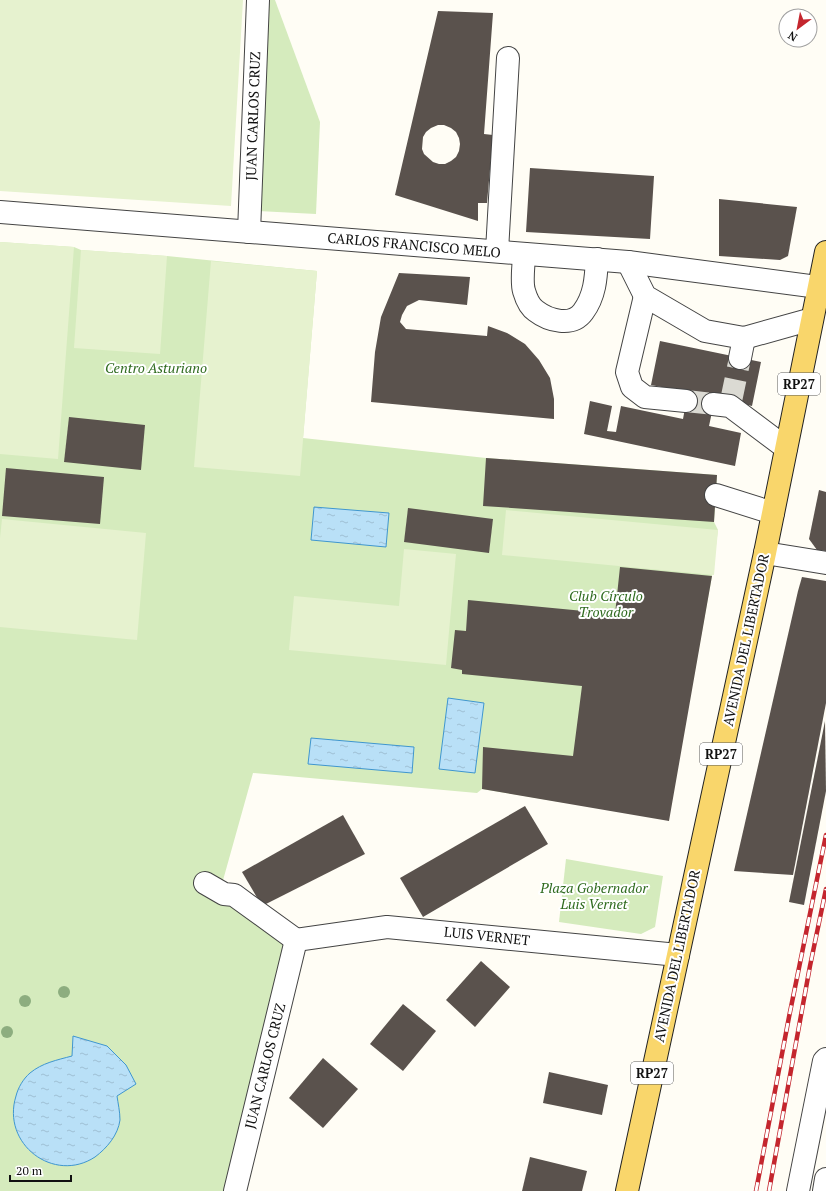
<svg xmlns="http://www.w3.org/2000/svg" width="826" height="1191" font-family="'PT Serif',serif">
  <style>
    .grass { fill: #d5ebbd }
    .pitch { fill: #e6f2cf }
    .water { fill: url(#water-ripples); stroke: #3f96cf }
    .building { fill: #5a524d; fill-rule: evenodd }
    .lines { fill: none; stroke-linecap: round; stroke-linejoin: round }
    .minor-tunnel { stroke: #dbdad3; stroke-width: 22; stroke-dasharray: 22 11; stroke-linecap: butt }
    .minor-casing { stroke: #444; stroke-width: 24 }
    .major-casing { stroke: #222; stroke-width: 24 }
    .minor { stroke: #fff; stroke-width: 22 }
    .major { stroke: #f9d66b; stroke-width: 22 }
    .rail-casing { stroke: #c4262e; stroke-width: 4.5 }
    .rail { stroke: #fff; stroke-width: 3; stroke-dasharray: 9; stroke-linecap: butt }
    .tree { fill: #8dad7f }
    .labels { text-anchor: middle; stroke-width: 4; stroke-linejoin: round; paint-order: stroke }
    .shield { fill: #fff; stroke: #585858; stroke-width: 1 }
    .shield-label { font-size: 13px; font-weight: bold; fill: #111 }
    .street-label { font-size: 14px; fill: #111; stroke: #fff }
    .park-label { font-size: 14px; font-style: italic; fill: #2f6b1f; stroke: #fff }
  </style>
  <defs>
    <pattern id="water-ripples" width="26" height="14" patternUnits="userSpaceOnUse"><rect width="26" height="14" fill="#b9e0f7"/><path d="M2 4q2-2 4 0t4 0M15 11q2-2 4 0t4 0" fill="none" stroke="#9ebfd3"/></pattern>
  </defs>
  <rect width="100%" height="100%" fill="#fffdf5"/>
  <g class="grass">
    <polygon points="267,0 275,0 320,122 316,214 258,211"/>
    <polygon points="0,242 74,247 81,250 167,256 317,271 303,438 486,458 717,475 714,522 718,530 712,576 690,697 566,803 482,789 477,793 253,773 220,891 296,940 236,1191 0,1191"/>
    <polygon points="566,859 663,876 655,927 641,934 559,922"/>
  </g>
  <g class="pitch">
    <polygon points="0,0 243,0 231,206 0,191"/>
    <polygon points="0,242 74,247 58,459 0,454"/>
    <polygon points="81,250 167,256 160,354 74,348"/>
    <polygon points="211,261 317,271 300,476 194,467"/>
    <polygon points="506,510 718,530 714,575 502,555"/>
    <polygon points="2,519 146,533 137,640 0,627 0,538"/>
    <polygon points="404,549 456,554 446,665 289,650 294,596 399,606"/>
  </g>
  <g class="water">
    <polygon points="314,507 389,513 386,547 311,540"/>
    <polygon points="448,698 484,703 475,773 439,769"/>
    <polygon points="311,738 414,747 412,773 308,764"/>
    <path d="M73,1036L107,1046L126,1065L136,1084L117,1096C118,1103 120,1112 120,1120C118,1135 107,1148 95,1157C54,1184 1,1144 16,1096C18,1088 23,1079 30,1073C42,1063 57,1060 72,1056Z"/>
  </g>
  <g class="building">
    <path d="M438,11L493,13L484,134L493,135L487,203H478V221L395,195ZM438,125H444L451,128L456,132L459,138L460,144L459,151L456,157L451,161L445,164H439L433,162L424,154L422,149L423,137L426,132L431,128Z"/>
    <polygon points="530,168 654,176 650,239 526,232"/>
    <polygon points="719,199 797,207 788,256 780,260 719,256"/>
    <polygon points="399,273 470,277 467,305 419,300 407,306 402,315 400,322 406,329 487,336 488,326 507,333 525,344 539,360 550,378 554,399 554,419 371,402 375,352 381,317"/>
    <polygon points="660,341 761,362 752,406 715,398 709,426 741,433 735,466 584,434 590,401 612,406 607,431 616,432 621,406 683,419 688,392 651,385"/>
    <polygon points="69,417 145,425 141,470 64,462"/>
    <polygon points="486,458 717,475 714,522 483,506"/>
    <polygon points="6,468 104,477 100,524 2,516"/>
    <polygon points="819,490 826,492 826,551 817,550 809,539"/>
    <polygon points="408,508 493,519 489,553 404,542"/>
    <polygon points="620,567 712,576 669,821 482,789 483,747 573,756 582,686 462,674 462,670 451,668 455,630 466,631 468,600 615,614"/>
    <polygon points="802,577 826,581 826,703 793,875 734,871 798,591"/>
    <polygon points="825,721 826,791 804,905 789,902"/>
    <polygon points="525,806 548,844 423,917 400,878"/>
    <polygon points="343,815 365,854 262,906 242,872"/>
    <polygon points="481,961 510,987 475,1027 446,1000"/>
    <polygon points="403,1004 436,1031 403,1071 370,1044"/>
    <polygon points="323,1058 358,1089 323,1128 289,1098"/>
    <polygon points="549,1072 608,1085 602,1115 543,1103"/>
    <polygon points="530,1157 587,1171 582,1191 522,1191"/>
  </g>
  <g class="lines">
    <g class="minor-tunnel">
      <polyline points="686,401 713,404"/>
      <polyline points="731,401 740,358"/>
    </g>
    <g class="minor-casing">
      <g id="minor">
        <polyline points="0,212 628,262 826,288"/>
        <polyline points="249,232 258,0"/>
        <polyline points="497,251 508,58"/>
        <path d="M524,254C524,264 521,281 524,291C526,298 530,307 536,311C549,321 572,327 583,312C595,296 596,278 597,259"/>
        <polyline points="628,262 645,296 705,331 744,338 812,319"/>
        <polyline points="645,296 627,372 632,387 645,397 686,401"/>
        <polyline points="740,358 744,338"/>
        <polyline points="713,404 730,406 786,448"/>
        <polyline points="716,495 773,513"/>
        <polyline points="765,553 826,563"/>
        <polyline points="205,883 224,894 234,895 296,940"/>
        <polyline points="296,940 387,927 678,955"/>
        <polyline points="235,1191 296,940"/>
        <polyline points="798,1191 824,1061 826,1059"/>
        <polyline points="824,1191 826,1179"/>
      </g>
    </g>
    <g class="major-casing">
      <polyline id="major" points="627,1191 765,553 826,252"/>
    </g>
    <use href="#minor" class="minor"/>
    <use href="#major" class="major"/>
    <g class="rail-casing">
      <g id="rail">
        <polyline points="756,1191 789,1017 826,835"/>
        <polyline points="769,1191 810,966 826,889"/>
      </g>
    </g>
    <use href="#rail" class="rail"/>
  </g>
  <g class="tree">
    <circle cx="64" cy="992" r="6"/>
    <circle cx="25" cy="1001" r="6"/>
    <circle cx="7" cy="1032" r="6"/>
  </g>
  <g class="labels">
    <g class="shield">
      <rect x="778" y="373" width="42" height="22" rx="3"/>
      <rect x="700" y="743" width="42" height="22" rx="3"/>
      <rect x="631" y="1062" width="42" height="22" rx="3"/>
    </g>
    <g class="shield-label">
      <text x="799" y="389">RP27</text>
      <text x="721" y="759">RP27</text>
      <text x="652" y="1078">RP27</text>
    </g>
    <g class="street-label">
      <text transform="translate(253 116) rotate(-88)" y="5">JUAN CARLOS CRUZ</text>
      <text transform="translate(414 245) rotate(5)" y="5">CARLOS FRANCISCO MELO</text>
      <text transform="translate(746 640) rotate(-78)" y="5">AVENIDA DEL LIBERTADOR</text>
      <text transform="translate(487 936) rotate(6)" y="5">LUIS VERNET</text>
      <text transform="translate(677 956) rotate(-78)" y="5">AVENIDA DEL LIBERTADOR</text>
      <text transform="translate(265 1066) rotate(-76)" y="5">JUAN CARLOS CRUZ</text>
    </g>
    <g class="park-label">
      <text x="156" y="373">Centro Asturiano</text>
      <text x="606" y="601">Club Círculo<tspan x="606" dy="16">Trovador</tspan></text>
      <text x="594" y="893">Plaza Gobernador<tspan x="594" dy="16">Luis Vernet</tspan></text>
    </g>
  </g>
  <g transform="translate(798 28) rotate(212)"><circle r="19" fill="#ffffff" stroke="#a0a0a0"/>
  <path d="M0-3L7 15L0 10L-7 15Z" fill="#c4262e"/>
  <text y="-6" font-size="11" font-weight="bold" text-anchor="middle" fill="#111111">N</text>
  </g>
  <path d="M10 1175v6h61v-6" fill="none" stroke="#111111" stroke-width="2"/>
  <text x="16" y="1175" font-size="12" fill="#111111" stroke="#ffffff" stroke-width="3" paint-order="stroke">20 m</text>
</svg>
